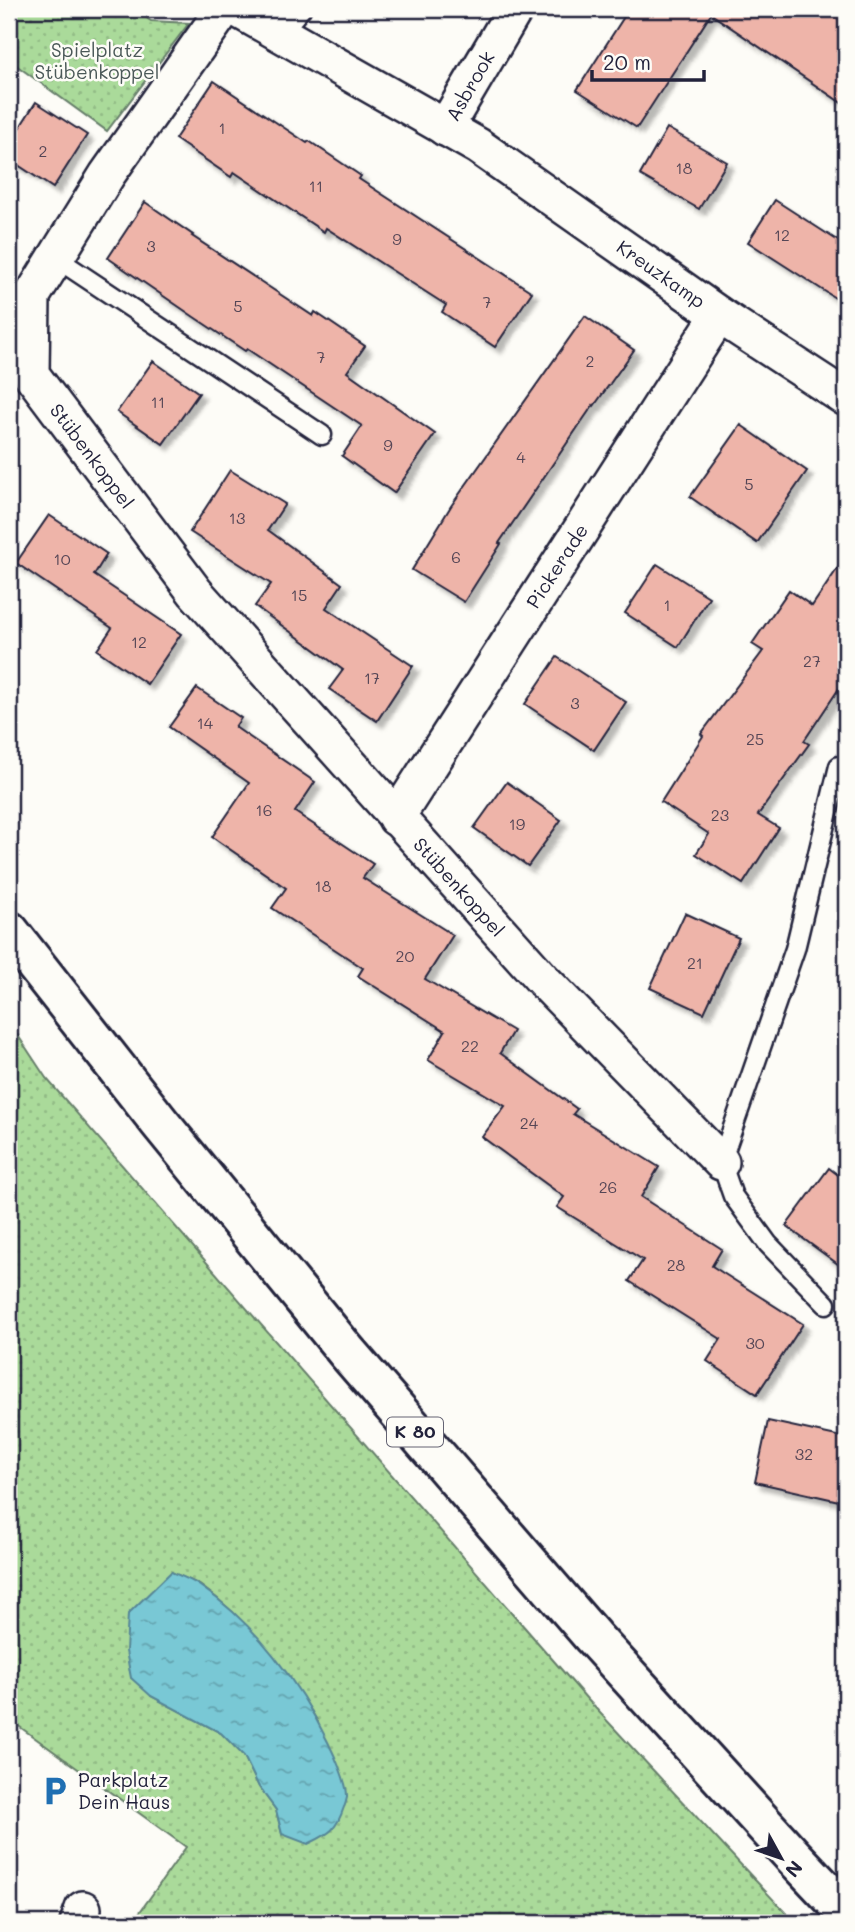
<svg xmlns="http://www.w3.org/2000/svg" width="855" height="1932" font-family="Mali,sans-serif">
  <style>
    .grass { fill: url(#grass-dots); stroke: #667e6a; stroke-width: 2; fill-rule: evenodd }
    .water { fill: url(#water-ripples); stroke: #568697; stroke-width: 2 }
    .building { fill: #eeb4a9; stroke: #22223b; stroke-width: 2; filter: url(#shadow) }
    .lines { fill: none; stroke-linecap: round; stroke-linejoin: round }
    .lane-casing { stroke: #22223b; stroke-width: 23 }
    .street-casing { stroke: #22223b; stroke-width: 40 }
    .highway-casing { stroke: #22223b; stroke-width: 44 }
    .lane { stroke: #fdfcf7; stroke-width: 18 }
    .street { stroke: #fdfcf7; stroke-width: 35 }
    .highway { stroke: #fdfcf7; stroke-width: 38 }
    .labels { text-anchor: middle; stroke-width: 5; stroke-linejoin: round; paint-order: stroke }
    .number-label { font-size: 16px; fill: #554656 }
    .shield { fill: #fdfcf7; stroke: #646373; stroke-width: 2 }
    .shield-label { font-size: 18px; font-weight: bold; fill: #22223b }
    .park-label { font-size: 19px; fill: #4b5958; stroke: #fdfcf7 }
    .street-label { font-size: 19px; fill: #22223b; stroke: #fdfcf7 }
    .poi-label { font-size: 19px; fill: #22223b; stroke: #fdfcf7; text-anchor: start }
  </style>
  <defs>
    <pattern id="grass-dots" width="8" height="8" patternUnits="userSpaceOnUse" patternTransform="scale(1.75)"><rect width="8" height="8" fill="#aada9a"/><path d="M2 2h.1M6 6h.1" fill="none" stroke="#92bb86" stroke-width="1.8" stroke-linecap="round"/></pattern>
    <pattern id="water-ripples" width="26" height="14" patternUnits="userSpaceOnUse" patternTransform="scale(1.75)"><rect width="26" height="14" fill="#79c8d5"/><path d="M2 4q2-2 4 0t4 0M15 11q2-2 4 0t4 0" fill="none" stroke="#63a2ae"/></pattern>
    <filter id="shadow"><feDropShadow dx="6" dy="6" stdDeviation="2" flood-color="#0004"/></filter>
  </defs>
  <rect width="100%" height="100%" fill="#fdfcf7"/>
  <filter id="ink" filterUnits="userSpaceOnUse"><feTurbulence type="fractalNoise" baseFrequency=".0143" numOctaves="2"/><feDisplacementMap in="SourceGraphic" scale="14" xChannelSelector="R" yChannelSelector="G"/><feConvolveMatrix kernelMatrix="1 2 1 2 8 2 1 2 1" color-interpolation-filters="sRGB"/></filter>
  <g filter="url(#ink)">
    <g class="grass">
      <polygon points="9,9 133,9 151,21 189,23 107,131 9,60"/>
      <path d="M9,1022L46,1078L587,1699L795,1923H132L186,1847L13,1722L9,1726ZM171,1572C181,1577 192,1580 201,1586C251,1621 286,1671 318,1722L282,1834L276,1810L259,1787L244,1756L221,1733L151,1696Z"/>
    </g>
    <path class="water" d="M171,1572C181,1576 192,1580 200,1586C256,1624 299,1683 328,1742C334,1754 348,1785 347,1797C347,1798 345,1806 344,1807C336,1831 330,1833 308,1844L282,1834L276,1810L259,1787L244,1756L221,1733L151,1696L131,1678L126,1651L128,1614Z"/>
    <g class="building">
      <polygon points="629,9 832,9 846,19 846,106 711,14 637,128 577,90"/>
      <polygon points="214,81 307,143 309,141 361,176 359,179 532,292 495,347 442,312 446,305 326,228 324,232 234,172 231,177 175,139"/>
      <polygon points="36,102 87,135 53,188 9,159 9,144"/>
      <polygon points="667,128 727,162 699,209 640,175"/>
      <polygon points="775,200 846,246 846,305 748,242"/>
      <polygon points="145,202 193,235 192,236 313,316 315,312 365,346 347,372 435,434 394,493 342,456 362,426 247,349 245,351 194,317 108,258"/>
      <polygon points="585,316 634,350 594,406 593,405 499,543 501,544 464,602 412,570 451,506"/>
      <polygon points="153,361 199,393 163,444 117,412"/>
      <polygon points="741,425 807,471 757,543 690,497"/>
      <polygon points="230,470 285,504 268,530 342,584 326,608 413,666 377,721 329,689 343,670 255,606 271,584 190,532"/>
      <polygon points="49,515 107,554 94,575 181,634 147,684 97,650 112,628 16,563"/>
      <polygon points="846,556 846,678 804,741 809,744 758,815 779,828 743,884 696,854 709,834 661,802 703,736 701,734 763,651 752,644 789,590 812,606"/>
      <polygon points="657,564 709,597 678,647 625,613"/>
      <polygon points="557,657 626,702 594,750 525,704"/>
      <polygon points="197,688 241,718 235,727 315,782 295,812 373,864 363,878 453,935 425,979 513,1031 500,1053 577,1109 573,1114 659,1167 641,1197 722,1249 712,1266 803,1324 757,1394 707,1361 721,1339 629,1281 643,1260 557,1207 564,1197 482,1137 505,1106 428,1060 445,1031 358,976 363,968 272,908 286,888 212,837 249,783 169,727"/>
      <polygon points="507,782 561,820 528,866 474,828"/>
      <polygon points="685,913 739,938 704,1013 650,988"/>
      <polygon points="829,1168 846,1181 846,1270 786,1226"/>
      <polygon points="768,1421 846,1438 846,1470 839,1501 755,1482"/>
    </g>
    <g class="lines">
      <g class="lane-casing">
        <g id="lane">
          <polyline points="279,34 301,9"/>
          <polyline points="56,258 322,435"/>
          <polyline points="826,1304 768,1244 733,1196 721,1162 795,949 839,766"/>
        </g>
      </g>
      <g class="street-casing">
        <g id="street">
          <polyline points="224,9 107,175 32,296 31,374 195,592 544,981 721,1162"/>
          <polyline points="237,9 478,146 719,315 846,398"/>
          <polyline points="445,128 515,9"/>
          <polyline points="396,818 719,315"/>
          <polyline points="78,1923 83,1909"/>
        </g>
      </g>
      <g class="highway-casing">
        <polyline id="highway" points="9,931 160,1123 346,1351 593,1637 792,1855 846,1912"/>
      </g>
      <use href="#lane" class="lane"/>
      <use href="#street" class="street"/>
      <use href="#highway" class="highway"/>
    </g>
  </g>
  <defs>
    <g id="parking-bare" transform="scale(2.415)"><path d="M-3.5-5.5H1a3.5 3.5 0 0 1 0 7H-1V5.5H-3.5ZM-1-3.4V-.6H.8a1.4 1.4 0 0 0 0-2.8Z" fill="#1f6fb2" stroke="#fdfcf7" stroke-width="2.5" paint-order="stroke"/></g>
  </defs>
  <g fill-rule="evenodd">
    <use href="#parking-bare" x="55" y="1791"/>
  </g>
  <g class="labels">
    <g class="number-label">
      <text x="222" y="134">1</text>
      <text x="43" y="157">2</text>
      <text x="684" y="174">18</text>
      <text x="316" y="192">11</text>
      <text x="782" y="241">12</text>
      <text x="397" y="245">9</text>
      <text x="151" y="252">3</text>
      <text x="487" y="308">7</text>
      <text x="238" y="312">5</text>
      <text x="321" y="363">7</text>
      <text x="590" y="367">2</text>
      <text x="158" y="408">11</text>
      <text x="388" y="451">9</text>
      <text x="521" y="463">4</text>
      <text x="749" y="490">5</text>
      <text x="237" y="524">13</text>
      <text x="456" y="563">6</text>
      <text x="62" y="565">10</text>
      <text x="299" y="601">15</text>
      <text x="667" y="611">1</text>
      <text x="139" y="648">12</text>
      <text x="812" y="667">27</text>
      <text x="372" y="684">17</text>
      <text x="575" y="709">3</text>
      <text x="205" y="729">14</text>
      <text x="755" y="745">25</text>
      <text x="264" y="816">16</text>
      <text x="720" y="821">23</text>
      <text x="517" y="830">19</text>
      <text x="323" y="892">18</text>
      <text x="405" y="962">20</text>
      <text x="695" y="969">21</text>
      <text x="470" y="1052">22</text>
      <text x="529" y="1129">24</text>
      <text x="608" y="1193">26</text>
      <text x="676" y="1271">28</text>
      <text x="755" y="1349">30</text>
      <text x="804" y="1460">32</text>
    </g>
    <rect class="shield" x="387" y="1417.5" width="56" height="29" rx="5"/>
    <g class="shield-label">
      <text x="415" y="1438">K 80</text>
    </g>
    <g class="park-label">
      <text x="97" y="57">Spielplatz<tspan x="97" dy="22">Stübenkoppel</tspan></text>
    </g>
    <g class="street-label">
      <text transform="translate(470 86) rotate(-60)" y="7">Asbrook</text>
      <text transform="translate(661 274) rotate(35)" y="7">Kreuzkamp</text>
      <text transform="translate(92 456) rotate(53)" y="7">Stübenkoppel</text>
      <text transform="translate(557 566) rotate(-57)" y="7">Pickerade</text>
      <text transform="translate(459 887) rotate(48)" y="7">Stübenkoppel</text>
    </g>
    <g class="poi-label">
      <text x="78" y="1787">Parkplatz<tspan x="78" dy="22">Dein Haus</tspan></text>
    </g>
  </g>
  <rect width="855" height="1932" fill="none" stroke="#fdfcf7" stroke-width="35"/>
  <rect x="18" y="18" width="820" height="1897" fill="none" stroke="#22223b" stroke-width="2.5" filter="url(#ink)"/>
  <g transform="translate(781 1858) rotate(130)" stroke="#fdfcf7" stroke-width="5" paint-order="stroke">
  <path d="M0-5L12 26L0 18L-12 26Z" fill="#22223b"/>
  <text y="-10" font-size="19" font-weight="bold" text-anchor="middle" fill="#22223b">N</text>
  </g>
  <path d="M592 70v10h112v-10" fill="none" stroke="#22223b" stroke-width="3.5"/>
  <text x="603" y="70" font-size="21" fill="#22223b" stroke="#fdfcf7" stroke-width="5" paint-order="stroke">20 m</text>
</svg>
